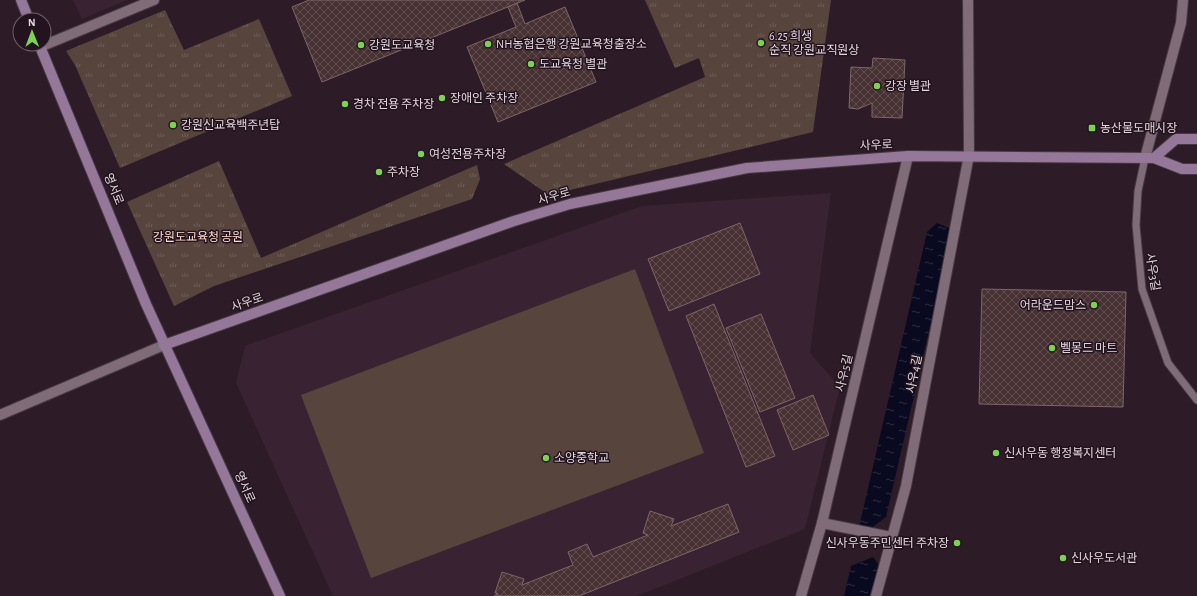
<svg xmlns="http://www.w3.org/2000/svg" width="1197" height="596" font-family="'Alegreya Sans','Noto Sans KR',sans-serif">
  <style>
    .built { fill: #392231 }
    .grass { fill: url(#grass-tufts) }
    .pitch { fill: #57453d }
    .water { fill: url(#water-ripples) }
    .building { fill: url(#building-cross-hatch); stroke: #7e6668 }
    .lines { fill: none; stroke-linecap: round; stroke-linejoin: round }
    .lane-casing { stroke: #463941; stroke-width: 9 }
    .street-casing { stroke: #463941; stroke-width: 12 }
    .secondary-casing { stroke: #463941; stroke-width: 12 }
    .lane { stroke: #806b78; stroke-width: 7 }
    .street { stroke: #806b78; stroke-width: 10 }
    .secondary { stroke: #95779a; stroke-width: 10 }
    .poi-dot { fill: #7dd153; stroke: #23131e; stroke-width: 1.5 }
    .labels { text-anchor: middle; stroke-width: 3; stroke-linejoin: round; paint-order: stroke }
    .poi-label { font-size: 12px; fill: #e2d6dd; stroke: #23131e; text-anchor: start }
    .street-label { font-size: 12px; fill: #e2d6dd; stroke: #23131e }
    .park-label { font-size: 12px; fill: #ffdbcd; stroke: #23131e }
  </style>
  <defs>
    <pattern id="grass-tufts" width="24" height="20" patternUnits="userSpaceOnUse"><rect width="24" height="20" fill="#57453d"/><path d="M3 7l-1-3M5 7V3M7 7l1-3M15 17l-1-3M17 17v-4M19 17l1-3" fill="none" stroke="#6f5f59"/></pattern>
    <pattern id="water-ripples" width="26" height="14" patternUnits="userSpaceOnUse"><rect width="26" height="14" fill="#090a20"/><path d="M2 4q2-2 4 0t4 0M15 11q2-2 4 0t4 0" fill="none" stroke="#2d2d40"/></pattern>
    <pattern id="building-cross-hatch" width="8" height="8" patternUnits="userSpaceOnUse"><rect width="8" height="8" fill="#473133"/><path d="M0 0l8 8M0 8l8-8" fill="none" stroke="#614e50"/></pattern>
  </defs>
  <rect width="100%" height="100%" fill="#2d1c27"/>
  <g class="built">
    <polygon points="73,0 127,0 82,19"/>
    <polygon points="831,193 810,353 840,387 805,529 637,596 333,596 332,594 236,383 245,346 642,206"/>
  </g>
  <g class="grass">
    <polygon points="645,0 831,0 813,132 549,195 504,164 705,77 699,58 675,68"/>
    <polygon points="165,10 184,50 259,19 292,96 120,168 75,65 66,51"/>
    <polygon points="219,161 261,258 477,165 480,179 472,199 214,286 174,306 127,202"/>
  </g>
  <polygon class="pitch" points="635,269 704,453 371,578 301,395"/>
  <g class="water">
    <polygon points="937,223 954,230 948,249 886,517 870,529 859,527 927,232"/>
    <polygon points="873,557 880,566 871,596 844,596 851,566"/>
  </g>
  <g class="building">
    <polygon points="309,0 525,0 322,82 292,7"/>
    <polygon points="517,3 525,24 565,7 596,82 498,122 467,47 516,27 508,7"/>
    <polygon points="873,58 905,60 902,118 872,117 872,103 858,109 849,108 851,67 872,68"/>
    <polygon points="740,223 760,274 669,311 648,259"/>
    <polygon points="982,289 1126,292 1123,407 979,404"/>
    <polygon points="714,304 775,456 746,467 686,316"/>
    <polygon points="761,314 795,398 760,412 726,328"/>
    <polygon points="813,395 829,435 793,450 777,410"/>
    <polygon points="728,504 739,532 579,596 494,596 498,594 495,593 502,572 524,579 522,585 573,565 568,552 587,544 593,557 648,535 643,533 650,511 674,519 671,526"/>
  </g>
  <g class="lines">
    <g class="lane-casing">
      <polyline id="lane" points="1145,158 1138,191 1136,225 1142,289 1168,363 1197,400"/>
    </g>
    <g class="street-casing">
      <g id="street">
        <polyline points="40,47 154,0"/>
        <polyline points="1145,158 1181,23 1183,0"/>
        <polyline points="0,415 164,345"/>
        <polyline points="822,523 891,537"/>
        <polyline points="801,596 822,523 908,156"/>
        <polyline points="876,596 906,486 969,155 968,0"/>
      </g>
    </g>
    <g class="secondary-casing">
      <g id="secondary">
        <polyline points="21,0 29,20"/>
        <polyline points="39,44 146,304 280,596"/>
        <polyline points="1154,158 1176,139 1197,139"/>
        <polyline points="164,345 514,221 570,204 747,168 908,156 1154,158 1182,169 1197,169"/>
      </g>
    </g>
    <use href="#lane" class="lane"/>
    <use href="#street" class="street"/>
    <use href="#secondary" class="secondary"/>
  </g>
  <g class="poi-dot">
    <circle cx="761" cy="43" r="4"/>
    <circle cx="488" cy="44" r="4"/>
    <circle cx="361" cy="45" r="4"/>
    <circle cx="531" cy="64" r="4"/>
    <circle cx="877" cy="86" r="4"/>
    <circle cx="442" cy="98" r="4"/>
    <circle cx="345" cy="104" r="4"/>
    <circle cx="173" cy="125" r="4"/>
    <rect x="1088" y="124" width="8" height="8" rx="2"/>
    <circle cx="421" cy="154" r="4"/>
    <circle cx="379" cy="172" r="4"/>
    <circle cx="1094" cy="305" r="4"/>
    <circle cx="1052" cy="348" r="4"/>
    <circle cx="996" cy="453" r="4"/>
    <circle cx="546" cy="458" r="4"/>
    <circle cx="957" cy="543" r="4"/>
    <circle cx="1063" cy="558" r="4"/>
  </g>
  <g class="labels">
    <g class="poi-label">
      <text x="769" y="40">6.25 희생<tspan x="769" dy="14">순직 강원교직원상</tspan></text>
      <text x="496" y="48">NH농협은행 강원교육청출장소</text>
      <text x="369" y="49">강원도교육청</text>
      <text x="539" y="68">도교육청 별관</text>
      <text x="885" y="90">강장 별관</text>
      <text x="450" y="102">장애인 주차장</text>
      <text x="353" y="108">경차 전용 주차장</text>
      <text x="181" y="129">강원신교육백주년탑</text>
      <text x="1100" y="132">농산물도매시장</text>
      <text x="429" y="158">여성전용주차장</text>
      <text x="387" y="176">주차장</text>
      <text x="1086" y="309" text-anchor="end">어라운드맘스</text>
      <text x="1060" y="352">벨몽드 마트</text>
      <text x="1004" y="457">신사우동 행정복지센터</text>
      <text x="554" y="462">소양중학교</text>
      <text x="949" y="547" text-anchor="end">신사우동주민센터 주차장</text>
      <text x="1071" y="562">신사우도서관</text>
    </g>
    <g class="street-label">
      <text transform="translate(876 145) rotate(-3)" y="4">사우로</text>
      <text transform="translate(114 189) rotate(68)" y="4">영서로</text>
      <text transform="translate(554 196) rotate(-16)" y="4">사우로</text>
      <text transform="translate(1153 272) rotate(81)" y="4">사우3길</text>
      <text transform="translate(247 302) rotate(-19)" y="4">사우로</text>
      <text transform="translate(844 373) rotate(-77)" y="4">사우5길</text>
      <text transform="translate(914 374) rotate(-79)" y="4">사우4길</text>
      <text transform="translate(245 487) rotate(66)" y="4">영서로</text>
    </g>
    <g class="park-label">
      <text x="198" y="241">강원도교육청 공원</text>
    </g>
  </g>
  <g transform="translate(32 32) rotate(359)"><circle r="19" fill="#23131e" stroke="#6f616a"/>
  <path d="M0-3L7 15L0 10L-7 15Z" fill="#7dd153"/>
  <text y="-6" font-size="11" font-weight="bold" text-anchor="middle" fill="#e2d6dd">N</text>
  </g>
</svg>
